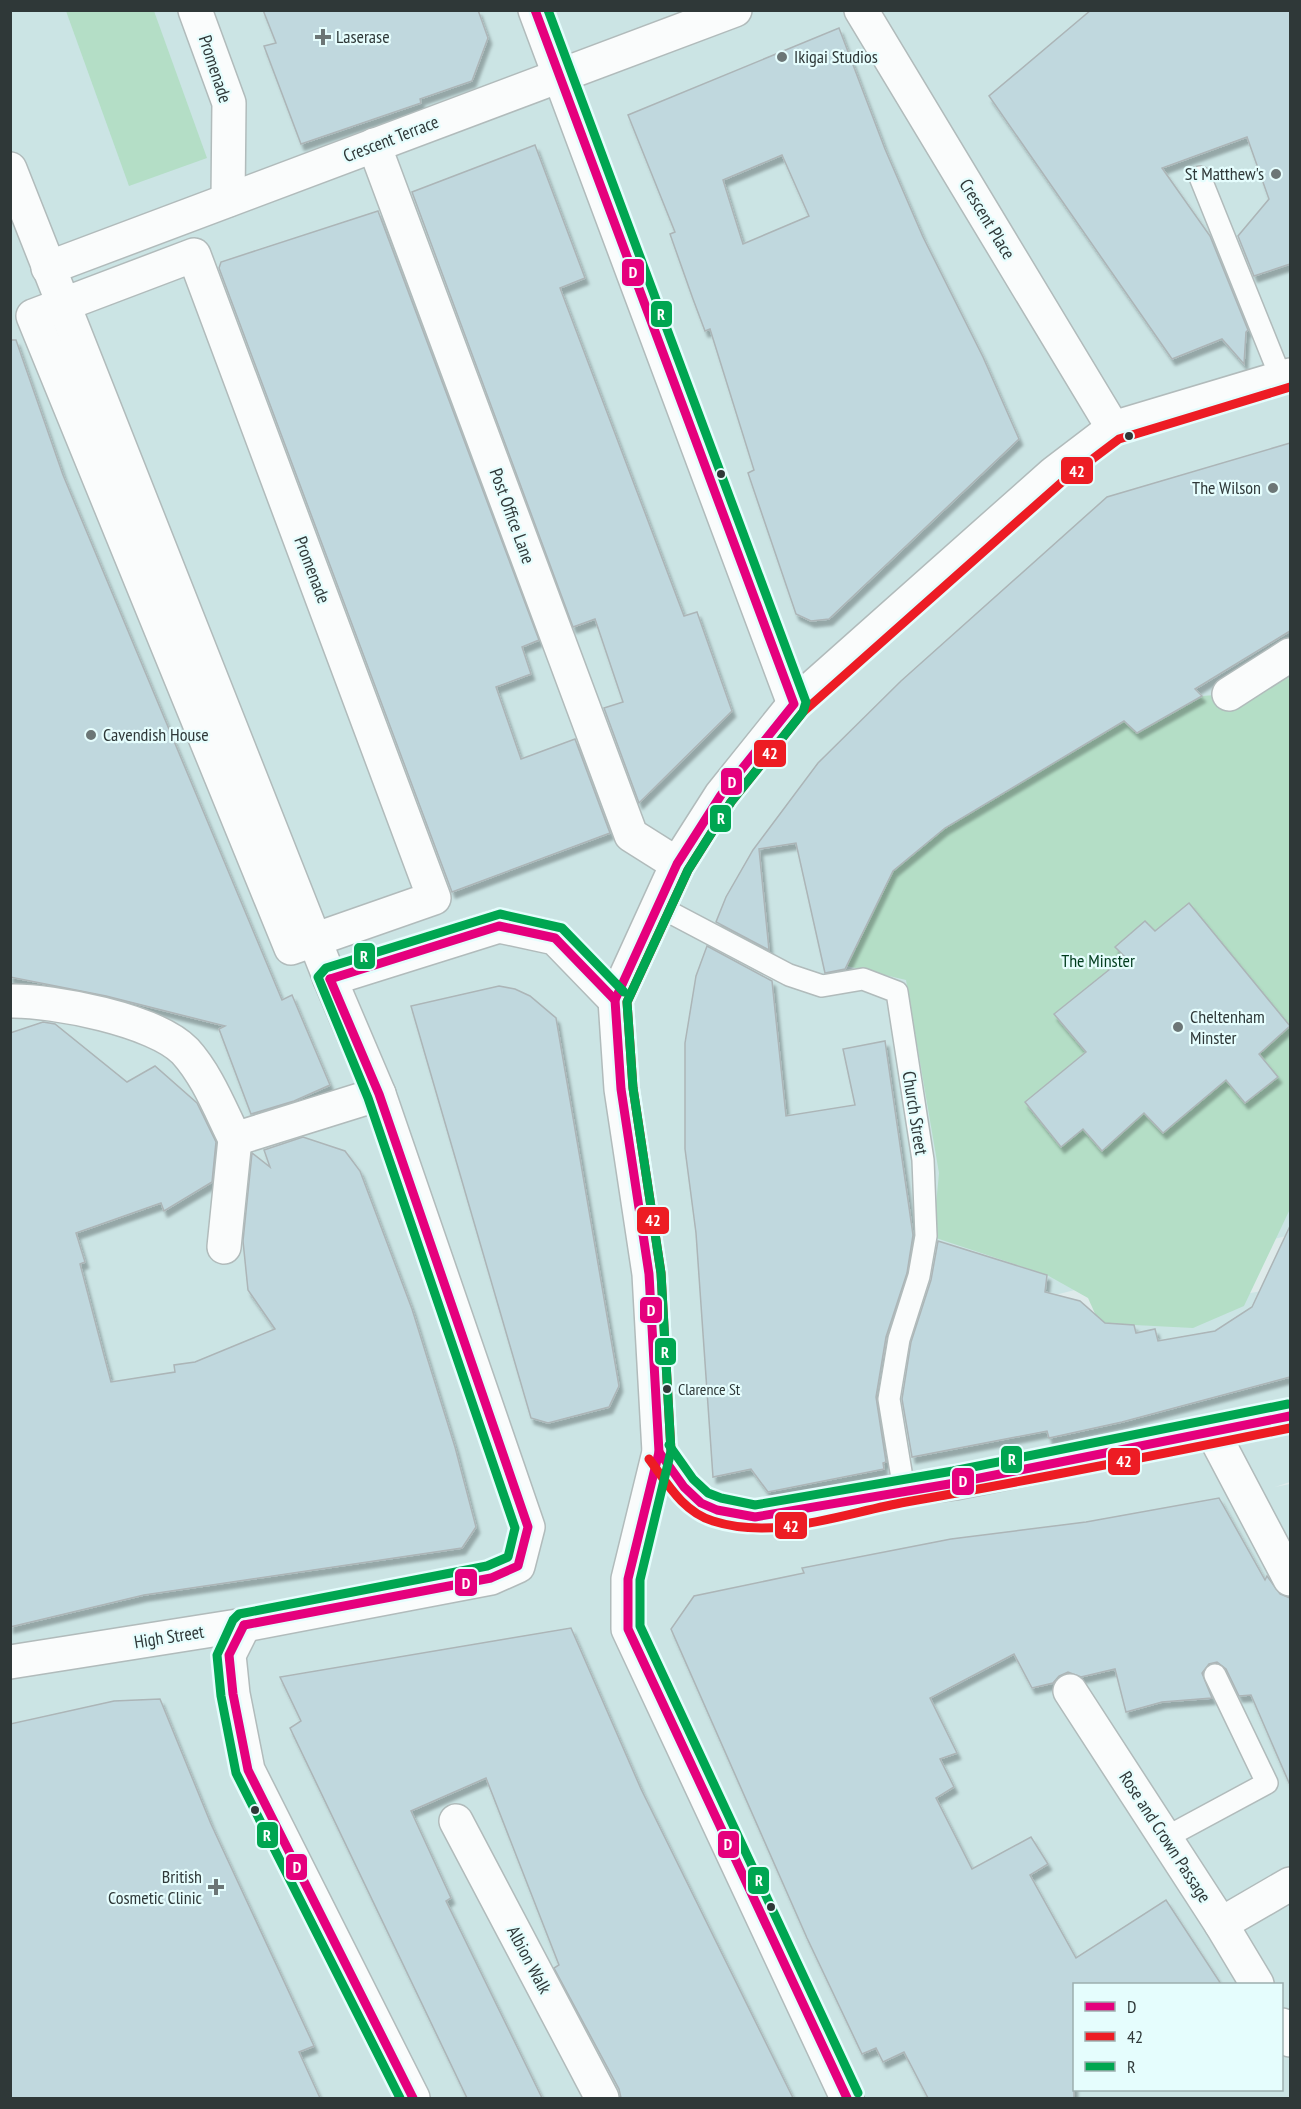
<svg xmlns="http://www.w3.org/2000/svg" width="1301" height="2109" font-family="'PT Sans Narrow',sans-serif">
  <style>
    .built { fill: #cbe4e4; fill-rule: evenodd }
    .green { fill: #b4dec6 }
    .building { fill: #c0d8de; stroke: #acb5b7; stroke-width: 1.5; fill-rule: evenodd; filter: url(#shadow) }
    .lines { fill: none; stroke-linecap: round; stroke-linejoin: round }
    .lane-casing { stroke: #b1bbbb; stroke-width: 24 }
    .street-casing { stroke: #b1bbbb; stroke-width: 36 }
    .lane { stroke: #fafcfc; stroke-width: 21 }
    .street { stroke: #fafcfc; stroke-width: 33 }
    .bus-1-casing { stroke: #e5fdfd; stroke-width: 14 }
    .bus-2-casing { stroke: #e5fdfd; stroke-width: 14 }
    .bus-3-casing { stroke: #e5fdfd; stroke-width: 14 }
    .bus-1 { stroke: #e5007d; stroke-width: 9 }
    .bus-2 { stroke: #ed1c24; stroke-width: 9 }
    .bus-3 { stroke: #00a651; stroke-width: 9 }
    .poi-dot { fill: #6c7676; stroke: #e5fdfd; stroke-width: 2 }
    .bus-dot { fill: #2f3838; stroke: #e5fdfd; stroke-width: 2 }
    .labels { text-anchor: middle; stroke-width: 4.5; stroke-linejoin: round; paint-order: stroke }
    .bus-label { font-size: 16px; fill: #2f3838; stroke: #e5fdfd; text-anchor: start }
    .poi-label { font-size: 18px; fill: #2f3838; stroke: #e5fdfd; text-anchor: start }
    .street-label { font-size: 18px; fill: #2f3838; stroke: #e5fdfd }
    .park-label { font-size: 18px; fill: #003c1d; stroke: #e5fdfd }
    .line-badge { stroke: #e5fdfd; stroke-width: 2 }
    .badge-label { font-size: 16px; text-anchor: middle; font-weight: bold; fill: #fff }
  </style>
  <defs>
    <filter id="shadow"><feDropShadow dx="3.5" dy="6" stdDeviation="1.5" flood-color="#0004"/></filter>
  </defs>
  <rect width="100%" height="100%" fill="#deeaea"/>
  <path class="built" d="M11,11H1290V1235L643,1400L1290,1286V1482L1275,1487L1290,1484V2098H11ZM1074,1984H1282V2090H1074Z"/>
  <g class="green">
    <polygon points="66,11 154,11 207,158 129,186"/>
    <polygon points="1290,667 1290,1209 1244,1306 1193,1328 1115,1324 1101,1327 1088,1298 1047,1275 933,1237 939,1173 906,980 847,966 893,871 945,828 1124,721 1138,733 1202,696 1229,694"/>
  </g>
  <g class="building">
    <polygon points="263,10 478,10 488,38 472,81 420,99 421,103 301,144 264,46 276,43"/>
    <polygon points="1091,10 1290,10 1290,264 1254,276 1238,236 1269,199 1247,137 1162,168 1210,236 1248,330 1246,332 1244,364 1222,339 1172,359 989,96"/>
    <path d="M839,28L885,149L923,237L983,357L1019,439L829,619L811,621L796,614L748,473L754,470L710,329L705,331L693,299L670,234L675,232L628,115ZM782,155L809,216L743,244L723,180Z"/>
    <polygon points="535,145 585,278 560,288 684,616 697,612 732,711 639,803 604,708 623,702 595,619 573,627 412,192"/>
    <polygon points="378,211 539,640 522,647 531,674 496,687 521,759 575,739 610,833 452,892 219,268 221,262"/>
    <polygon points="10,340 16,340 63,475 282,1000 292,995 330,1085 294,1101 251,1114 219,1029 225,1026 106,996 10,977"/>
    <polygon points="1290,443 1290,631 1195,689 1202,696 1137,733 1124,721 945,828 893,871 845,969 825,973 796,843 759,849 769,950 716,922 726,897 753,850 818,763 901,681 1107,497"/>
    <polygon points="1189,903 1290,1026 1259,1054 1278,1077 1245,1103 1226,1080 1163,1133 1144,1113 1102,1151 1083,1129 1061,1147 1025,1102 1086,1052 1054,1014 1125,957 1115,947 1145,921 1155,931"/>
    <polygon points="707,946 772,981 786,1116 855,1105 843,1049 885,1041 913,1235 907,1273 886,1337 876,1397 886,1462 883,1463 884,1469 768,1492 751,1469 713,1477 696,1233 685,1149 685,1043 696,976"/>
    <polygon points="499,986 515,989 530,996 556,1018 619,1386 609,1407 548,1423 531,1418 411,1006"/>
    <polygon points="43,1022 55,1024 127,1082 155,1066 197,1103 216,1142 212,1182 164,1211 161,1203 76,1233 85,1262 80,1264 111,1382 175,1372 174,1365 195,1362 275,1329 248,1290 243,1241 252,1153 270,1167 264,1150 303,1137 345,1151 360,1171 412,1309 455,1447 476,1527 462,1548 144,1595 10,1627 10,1033"/>
    <polygon points="1290,1226 1290,1377 1122,1422 1049,1438 1047,1431 912,1457 902,1399 911,1342 931,1280 938,1241 1047,1275 1045,1292 1080,1301 1105,1323 1134,1325 1136,1333 1155,1329 1158,1341 1215,1331 1252,1307"/>
    <polygon points="1219,1498 1265,1580 1267,1576 1280,1594 1290,1598 1290,1785 1251,1695 1239,1696 1226,1669 1217,1662 1209,1664 1202,1673 1212,1698 1162,1702 1126,1712 1115,1669 1081,1677 1068,1672 1059,1676 1053,1683 1032,1688 1014,1654 930,1698 957,1753 940,1759 954,1787 936,1798 972,1869 1031,1837 1048,1864 1030,1875 1076,1958 1166,1900 1221,1984 1074,1984 1074,2098 928,2098 904,2052 883,2062 876,2048 862,2054 807,1938 671,1629 694,1596 804,1573 802,1568 951,1539 1086,1522"/>
    <polygon points="571,1628 641,1789 793,2098 621,2098 619,2089 554,1968 559,1965 486,1778 411,1811 451,1898 446,1901 542,2098 467,2098 290,1728 301,1721 280,1677"/>
    <polygon points="160,1699 211,1824 314,2046 299,2052 320,2098 10,2098 10,1724 114,1701"/>
  </g>
  <g class="lines">
    <g class="lane-casing">
      <g id="lane">
        <polyline points="1200,177 1281,378"/>
        <polyline points="658,906 789,975 822,986 863,979 897,992 923,1160 926,1236 919,1276 899,1339 889,1399 904,1490"/>
        <polyline points="1165,1838 1267,1783 1215,1675"/>
      </g>
    </g>
    <g class="street-casing">
      <g id="street">
        <polyline points="195,10 229,103 228,200"/>
        <polyline points="535,10 794,704"/>
        <polyline points="861,10 1113,428"/>
        <polyline points="374,145 631,835 677,864"/>
        <polyline points="10,169 330,979 379,1094 528,1527 518,1566 491,1578 244,1625 10,1662"/>
        <polygon points="194,255 434,898 291,948 33,316"/>
        <polyline points="48,268 735,10"/>
        <polyline points="1229,694 1290,655"/>
        <polyline points="330,979 499,926 555,938 615,1000"/>
        <path d="M10,1001C53,1000 155,1020 185,1051C207,1075 220,1109 235,1139L379,1094"/>
        <polyline points="224,1247 235,1139"/>
        <polyline points="1212,1431 1290,1579"/>
        <polyline points="659,1452 684,1487 701,1503 717,1510 755,1517 796,1512 904,1490 955,1483 1290,1416"/>
        <polyline points="244,1625 229,1655 233,1694 248,1770 413,2098"/>
        <polyline points="1070,1691 1221,1924 1257,1984"/>
        <polyline points="456,1821 602,2098"/>
        <polyline points="1221,1924 1290,1884"/>
        <polyline points="1282,2025 1290,2040"/>
        <polyline points="847,2098 628,1629 628,1579 659,1452 649,1274 621,1089 615,1000 677,864 721,795 794,704 1054,473 1113,428 1290,375"/>
      </g>
    </g>
    <use href="#lane" class="lane"/>
    <use href="#street" class="street"/>
    <g class="bus-1-casing">
      <g id="bus-1">
        <polyline points="535,10 794,704 721,795 677,864 615,1000 621,1089 649,1274 659,1452 628,1579 628,1629 847,2098"/>
        <polyline points="330,979 499,926 555,938 615,1000"/>
        <polyline points="659,1452 684,1487 701,1503 717,1510 755,1517 955,1483 1290,1416"/>
        <polyline points="244,1625 491,1578 518,1566 528,1527 379,1094 330,979"/>
        <polyline points="244,1625 229,1655 233,1694 248,1770 413,2098"/>
      </g>
    </g>
    <g class="bus-2-casing">
      <g id="bus-2">
        <polyline points="671,1451 661,1273 633,1088 627,1002 688,870 731,802 803,712 1062,482 1119,439 1290,387"/>
        <path d="M649,1459C667,1483 683,1512 713,1521C775,1541 844,1513 906,1502C1034,1480 1162,1454 1290,1428"/>
      </g>
    </g>
    <g class="bus-3-casing">
      <g id="bus-3">
        <polyline points="548,10 806,702 803,712 731,802 688,870 627,1002 633,1088 661,1273 671,1451 640,1580 640,1626 858,2093"/>
        <polyline points="669,1445 693,1479 708,1493 721,1498 755,1505 953,1471 1288,1404"/>
        <polyline points="400,2098 236,1773 221,1696 217,1655 233,1620 239,1614 487,1566 508,1557 515,1528 368,1098 318,977 326,968 500,914 562,928 624,992"/>
      </g>
    </g>
    <use href="#bus-1" class="bus-1"/>
    <use href="#bus-2" class="bus-2"/>
    <use href="#bus-3" class="bus-3"/>
  </g>
  <g class="poi-dot">
    <path d="M320 28h6v6h6v6h-6v6h-6v-6h-6v-6h6z"/>
    <circle cx="782" cy="57" r="6"/>
    <circle cx="1276" cy="174" r="6"/>
    <circle cx="1273" cy="488" r="6"/>
    <circle cx="91" cy="735" r="6"/>
    <circle cx="1178" cy="1027" r="6"/>
    <path d="M213 1878h6v6h6v6h-6v6h-6v-6h-6v-6h6z"/>
  </g>
  <g class="bus-dot">
    <circle cx="1129" cy="436" r="5"/>
    <circle cx="721" cy="474" r="5"/>
    <circle cx="667" cy="1389" r="5"/>
    <circle cx="255" cy="1810" r="5"/>
    <circle cx="771" cy="1907" r="5"/>
  </g>
  <g class="labels">
    <g class="bus-label">
      <text x="678" y="1395">Clarence St</text>
    </g>
    <g class="poi-label">
      <text x="336" y="43">Laserase</text>
      <text x="794" y="63">Ikigai Studios</text>
      <text x="1264" y="180" text-anchor="end">St Matthew's</text>
      <text x="1261" y="494" text-anchor="end">The Wilson</text>
      <text x="103" y="741">Cavendish House</text>
      <text x="1190" y="1023">Cheltenham<tspan x="1190" dy="21">Minster</tspan></text>
      <text x="202" y="1883" text-anchor="end">British<tspan x="202" dy="21">Cosmetic Clinic</tspan></text>
    </g>
    <g class="street-label">
      <text transform="translate(215 69) rotate(72)" y="6">Promenade</text>
      <text transform="translate(391 139) rotate(-21)" y="6">Crescent Terrace</text>
      <text transform="translate(987 219) rotate(59)" y="6">Crescent Place</text>
      <text transform="translate(512 516) rotate(70)" y="6">Post Office Lane</text>
      <text transform="translate(312 570) rotate(69)" y="6">Promenade</text>
      <text transform="translate(915 1113) rotate(81)" y="6">Church Street</text>
      <text transform="translate(169 1637) rotate(-9)" y="6">High Street</text>
      <text transform="translate(1165 1837) rotate(57)" y="6">Rose and Crown Passage</text>
      <text transform="translate(529 1960) rotate(62)" y="6">Albion Walk</text>
    </g>
    <g class="park-label">
      <text x="1098" y="967">The Minster</text>
    </g>
  </g>
  <g class="line-badge">
    <rect x="621" y="258" width="24" height="29" rx="6" fill="#e5007d"/>
    <rect x="650" y="300" width="23" height="28" rx="6" fill="#00a651"/>
    <rect x="1060" y="456" width="34" height="29" rx="6" fill="#ed1c24"/>
    <rect x="753" y="739" width="34" height="29" rx="6" fill="#ed1c24"/>
    <rect x="720" y="767" width="23" height="29" rx="6" fill="#e5007d"/>
    <rect x="709" y="804" width="23" height="29" rx="6" fill="#00a651"/>
    <rect x="353" y="942" width="23" height="28" rx="6" fill="#00a651"/>
    <rect x="636" y="1206" width="34" height="29" rx="6" fill="#ed1c24"/>
    <rect x="639" y="1296" width="24" height="28" rx="6" fill="#e5007d"/>
    <rect x="654" y="1337" width="23" height="29" rx="6" fill="#00a651"/>
    <rect x="1000" y="1445" width="23" height="29" rx="6" fill="#00a651"/>
    <rect x="1107" y="1447" width="34" height="29" rx="6" fill="#ed1c24"/>
    <rect x="951" y="1467" width="24" height="29" rx="6" fill="#e5007d"/>
    <rect x="774" y="1511" width="34" height="29" rx="6" fill="#ed1c24"/>
    <rect x="454" y="1568" width="24" height="29" rx="6" fill="#e5007d"/>
    <rect x="256" y="1821" width="23" height="28" rx="6" fill="#00a651"/>
    <rect x="717" y="1830" width="23" height="29" rx="6" fill="#e5007d"/>
    <rect x="285" y="1853" width="23" height="28" rx="6" fill="#e5007d"/>
    <rect x="747" y="1866" width="23" height="29" rx="6" fill="#00a651"/>
  </g>
  <g class="badge-label">
    <text x="633" y="278">D</text>
    <text x="661" y="320">R</text>
    <text x="1077" y="477">42</text>
    <text x="770" y="759">42</text>
    <text x="732" y="788">D</text>
    <text x="721" y="824">R</text>
    <text x="364" y="962">R</text>
    <text x="653" y="1226">42</text>
    <text x="651" y="1316">D</text>
    <text x="665" y="1358">R</text>
    <text x="1012" y="1465">R</text>
    <text x="1124" y="1467">42</text>
    <text x="963" y="1487">D</text>
    <text x="791" y="1532">42</text>
    <text x="466" y="1589">D</text>
    <text x="267" y="1841">R</text>
    <text x="728" y="1850">D</text>
    <text x="297" y="1873">D</text>
    <text x="759" y="1886">R</text>
  </g>
  <rect width="1301" height="2109" fill="none" stroke="#2f3838" stroke-width="24"/>
  <rect x="1073" y="1983" width="210" height="108" fill="#e5fdfd" stroke="#9caeae" stroke-width="1.5"/>
  <rect x="1085" y="2002" width="30" height="9" fill="#e5007d" stroke="#9caeae" stroke-width="1.5"/>
  <text x="1127" y="2013" font-size="18" fill="#2f3838">D</text>
  <rect x="1085" y="2032" width="30" height="9" fill="#ed1c24" stroke="#9caeae" stroke-width="1.5"/>
  <text x="1127" y="2043" font-size="18" fill="#2f3838">42</text>
  <rect x="1085" y="2062" width="30" height="9" fill="#00a651" stroke="#9caeae" stroke-width="1.5"/>
  <text x="1127" y="2073" font-size="18" fill="#2f3838">R</text>
</svg>
